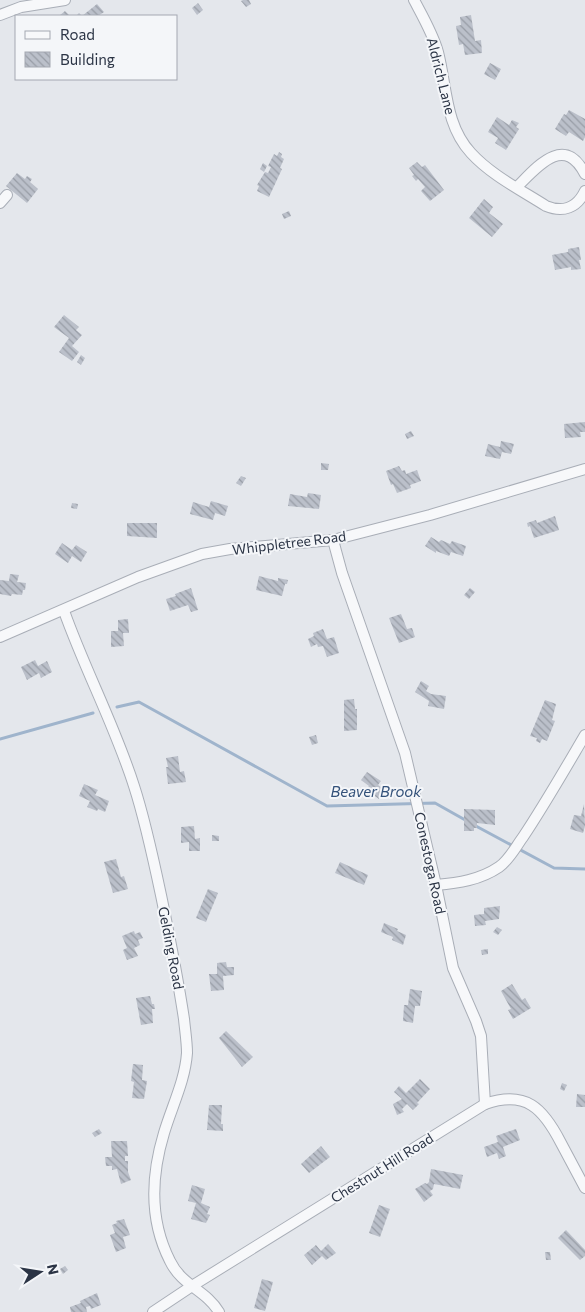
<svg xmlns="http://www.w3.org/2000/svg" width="585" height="1312" font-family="Commissioner,sans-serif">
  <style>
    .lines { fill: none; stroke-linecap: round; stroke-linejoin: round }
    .stream { stroke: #9fb4cc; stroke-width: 3 }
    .building { fill: url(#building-back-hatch) }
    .street-casing { stroke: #a9aeb7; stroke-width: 12 }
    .street { stroke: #f7f8fa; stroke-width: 10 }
    .labels { text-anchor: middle; stroke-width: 4; stroke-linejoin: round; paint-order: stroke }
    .street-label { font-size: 14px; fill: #2b3445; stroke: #f4f6f9 }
    .water-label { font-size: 15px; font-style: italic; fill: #34527a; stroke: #f4f6f9 }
  </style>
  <defs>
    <pattern id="building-back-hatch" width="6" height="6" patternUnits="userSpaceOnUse" patternTransform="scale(1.25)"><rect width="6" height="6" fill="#bbc0ca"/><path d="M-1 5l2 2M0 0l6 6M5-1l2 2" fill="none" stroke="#989da6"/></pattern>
  </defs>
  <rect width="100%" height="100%" fill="#e4e7ec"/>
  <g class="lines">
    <g class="stream">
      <polyline points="117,707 139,702 327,806 435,803 467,821"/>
      <polyline points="0,739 93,713"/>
      <polyline points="474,825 554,868 585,869"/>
    </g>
  </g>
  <g class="building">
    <polygon points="243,0 249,0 251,4 246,7 241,1"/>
    <polygon points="198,3 203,10 197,15 192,8"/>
    <polygon points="97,4 104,12 98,16 76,16 79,13 82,16"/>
    <polygon points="65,11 70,16 59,16"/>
    <polygon points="471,15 475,41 481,40 482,53 465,55 463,44 459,45 456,26 461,25 460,17"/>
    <polygon points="490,63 501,69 495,80 484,74"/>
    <polygon points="569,110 585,119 585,137 583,141 569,132 566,136 555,129 564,114 566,115"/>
    <polygon points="497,117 509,125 512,120 519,123 516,127 519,129 506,150 495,143 498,138 488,132"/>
    <polygon points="279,152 282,154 281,157 284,159 280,168 282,169 269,197 257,191 259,186 257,185 265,172 268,173 271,167 268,166 274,154 277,156"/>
    <polygon points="417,162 422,167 425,165 444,190 430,201 421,191 425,187 418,179 416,181 412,176 414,175 409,168"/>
    <polygon points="263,163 267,166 264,172 260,169"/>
    <polygon points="17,173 25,179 27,176 32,179 30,182 38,189 27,203 6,186"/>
    <polygon points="484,199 493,207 489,213 503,224 492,237 469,218"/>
    <polygon points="289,211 291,216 284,219 282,214"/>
    <polygon points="579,247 581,260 579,260 581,269 571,270 571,267 555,270 552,255 568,252 568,249"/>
    <polygon points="64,315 79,327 76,330 82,335 72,346 79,352 72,361 59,352 69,338 54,327"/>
    <polygon points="81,355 85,358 81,365 77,362"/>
    <polygon points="585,422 585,432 580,432 581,437 565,438 564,424"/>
    <polygon points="411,431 414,436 407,439 405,434"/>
    <polygon points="501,441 514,444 511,454 502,452 500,459 485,456 488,444 500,447"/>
    <polygon points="321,463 329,464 328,470 321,470"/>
    <polygon points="399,466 402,471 405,470 406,474 417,470 421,481 410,485 411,488 397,493 393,484 391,485 386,471"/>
    <polygon points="241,476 246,478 241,486 236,483"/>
    <polygon points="308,493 321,495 319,509 288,506 290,494 307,497"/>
    <polygon points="211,501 228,506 225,516 215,513 213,520 190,514 193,502 209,507"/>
    <polygon points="72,503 78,504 77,509 71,508"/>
    <polygon points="555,516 559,530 534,538 530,526 528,527 527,523 536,520 537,523"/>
    <polygon points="127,523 157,523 157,538 127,536"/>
    <polygon points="431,537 439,542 441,540 450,544 452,541 466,546 463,556 451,552 449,556 436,551 436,553 425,546"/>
    <polygon points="62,543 72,550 76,545 87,552 81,562 72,556 68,563 55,554"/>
    <polygon points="10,574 19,575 17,582 26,583 25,590 23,590 22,595 12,594 11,596 0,594 0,580 9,581"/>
    <polygon points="259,576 278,581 278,578 288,580 287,584 285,584 282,596 256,590"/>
    <polygon points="191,588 198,610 191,612 188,605 170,611 166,599 176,596 175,594"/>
    <polygon points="470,588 475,592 469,599 464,595"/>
    <polygon points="401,614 407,629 412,628 415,637 399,643 389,618"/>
    <polygon points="128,619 129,633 123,633 124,646 111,647 111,631 118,631 118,620"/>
    <polygon points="323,629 327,639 334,637 339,653 327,657 323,646 318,647 317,644 311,647 308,639 314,636 313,633"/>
    <polygon points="35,660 38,666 47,661 52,672 41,678 39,673 27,680 21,667"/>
    <polygon points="421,681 429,686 426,691 431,694 446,696 444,709 428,706 429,701 415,692"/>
    <polygon points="354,699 355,709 357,709 357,730 344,731 344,700"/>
    <polygon points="545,700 556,704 552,720 555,721 547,741 542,739 540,743 536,741 537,738 530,736"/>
    <polygon points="316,735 318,743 312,745 309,737"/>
    <polygon points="178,756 180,772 184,771 186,782 168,784 166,767 168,767 166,758"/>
    <polygon points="367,772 381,781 378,785 385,790 379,799 366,790 369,786 361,780"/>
    <polygon points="84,784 98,790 95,795 109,801 105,812 98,809 97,811 87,807 90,801 79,796"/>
    <polygon points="584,804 585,826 583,833 570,829 574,815 581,816"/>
    <polygon points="464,809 495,810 495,825 477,823 477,828 474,828 474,831 464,831"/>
    <polygon points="194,826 195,839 200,838 200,851 189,851 189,842 181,843 181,827"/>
    <polygon points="212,835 219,836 219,841 212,841"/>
    <polygon points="116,859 121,877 124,876 128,889 113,893 104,862"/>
    <polygon points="340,862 368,875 364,885 335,873"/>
    <polygon points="208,889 218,893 206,922 196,918"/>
    <polygon points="500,906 499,919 485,921 486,925 475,926 474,915 484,914 484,908"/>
    <polygon points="384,923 398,929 397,931 406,935 403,945 392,940 393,937 381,932"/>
    <polygon points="497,927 502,930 498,935 493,932"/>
    <polygon points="134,931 135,934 140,932 143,938 138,940 140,945 134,948 138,956 127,960 123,950 127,948 122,936"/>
    <polygon points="488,949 488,954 482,955 481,950"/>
    <polygon points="226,962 227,967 234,967 234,975 223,976 224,990 211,991 209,974 217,974 217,963"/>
    <polygon points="512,984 522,1000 525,998 531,1008 513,1019 508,1010 511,1009 501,991"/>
    <polygon points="410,989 422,991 420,1006 415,1006 413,1023 403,1021 404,1005 408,1005"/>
    <polygon points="150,996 152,1004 154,1004 155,1009 152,1009 153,1023 141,1025 136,998"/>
    <polygon points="226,1031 253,1057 242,1067 219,1038"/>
    <polygon points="133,1064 143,1065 142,1080 147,1081 144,1099 132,1098 134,1082 131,1081"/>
    <polygon points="420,1079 430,1089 417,1103 419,1104 413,1110 407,1104 402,1109 404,1112 397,1115 393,1104 402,1099 394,1092 399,1086 406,1093"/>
    <polygon points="562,1083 567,1085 564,1091 560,1089"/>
    <polygon points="577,1094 585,1095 585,1107 576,1107"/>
    <polygon points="209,1105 222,1105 221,1124 223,1124 223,1131 207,1130"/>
    <polygon points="99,1129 102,1133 95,1137 92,1133"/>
    <polygon points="516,1129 520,1140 503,1147 506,1156 499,1159 497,1153 487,1157 484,1147 498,1142 496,1136"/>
    <polygon points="111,1141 127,1141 128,1156 125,1156 125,1161 128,1161 128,1172 131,1180 121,1184 117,1169 112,1170 112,1166 106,1166 105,1157 112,1157"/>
    <polygon points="321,1146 330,1157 309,1173 301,1164"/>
    <polygon points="431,1169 463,1175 460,1189 434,1184 433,1189 430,1191 433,1195 424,1202 415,1189 425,1183 427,1184 429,1182"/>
    <polygon points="192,1185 205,1189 201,1203 210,1207 207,1214 210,1215 206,1223 191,1219 196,1203 188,1201"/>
    <polygon points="379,1205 390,1209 380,1237 369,1233"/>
    <polygon points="124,1219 130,1235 123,1237 126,1248 116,1252 110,1235 115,1233 112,1225 117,1223 116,1221"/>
    <polygon points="566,1230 585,1250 585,1256 580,1260 558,1238"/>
    <polygon points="328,1244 336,1253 326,1260 322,1256 312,1265 304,1255 316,1245 321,1251"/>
    <polygon points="545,1252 550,1252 551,1260 546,1260"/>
    <polygon points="65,1266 68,1270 63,1274 60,1269"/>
    <polygon points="262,1279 273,1282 265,1311 254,1308"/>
    <polygon points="97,1293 101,1305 91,1309 90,1306 86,1307 87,1312 71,1312 70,1307 81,1303 80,1301"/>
  </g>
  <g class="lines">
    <g class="street-casing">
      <g id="street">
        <path d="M414,0C423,17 433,34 438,52C447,87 445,125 471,153C491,175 521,190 546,206C563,213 577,208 585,191"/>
        <polyline points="0,15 21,7 65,0"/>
        <path d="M517,187C536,168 564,133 585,174"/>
        <polyline points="0,203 7,195"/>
        <polyline points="333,540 342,573 405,753 436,885 453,968 476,1021 481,1036 485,1104"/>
        <path d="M64,611C85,670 115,726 134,786C146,823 154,862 162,900C170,939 178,979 184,1019C185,1030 187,1042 187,1053C185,1081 172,1106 164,1133C151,1176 149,1220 170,1261C182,1286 206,1290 219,1312"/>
        <polyline points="0,637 138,577 202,554 230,549 333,540 430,515 585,469"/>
        <path d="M436,885C458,883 480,880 499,867C509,860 515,848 523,837C545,804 565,769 585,735"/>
        <path d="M153,1312L192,1286L485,1104C526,1090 543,1108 561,1143C569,1158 577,1173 585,1188"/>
      </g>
    </g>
    <use href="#street" class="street"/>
  </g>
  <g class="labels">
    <g class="street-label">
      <text transform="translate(441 76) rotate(76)" y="5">Aldrich Lane</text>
      <text transform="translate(289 543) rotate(-7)" y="5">Whippletree Road</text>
      <text transform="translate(430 863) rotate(78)" y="5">Conestoga Road</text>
      <text transform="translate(171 948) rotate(79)" y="5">Gelding Road</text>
      <text transform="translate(382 1168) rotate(-32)" y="5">Chestnut Hill Road</text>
    </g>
    <g class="water-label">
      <text x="376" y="797">Beaver Brook</text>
    </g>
  </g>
  <rect x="15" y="15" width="162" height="65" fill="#f4f6f9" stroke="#a4a8b1"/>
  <rect x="25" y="31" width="25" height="8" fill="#f7f8fa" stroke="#a4a8b1"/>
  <text x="60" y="40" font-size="15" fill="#2b3445">Road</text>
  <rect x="25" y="52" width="25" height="15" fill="url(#building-back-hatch)" stroke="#a4a8b1"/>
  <text x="60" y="65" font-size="15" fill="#2b3445">Building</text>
  <g transform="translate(40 1272) rotate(78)" stroke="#f4f6f9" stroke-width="4" paint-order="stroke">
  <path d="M0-4L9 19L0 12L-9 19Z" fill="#2b3445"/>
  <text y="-8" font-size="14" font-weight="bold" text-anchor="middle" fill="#2b3445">N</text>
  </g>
</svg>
